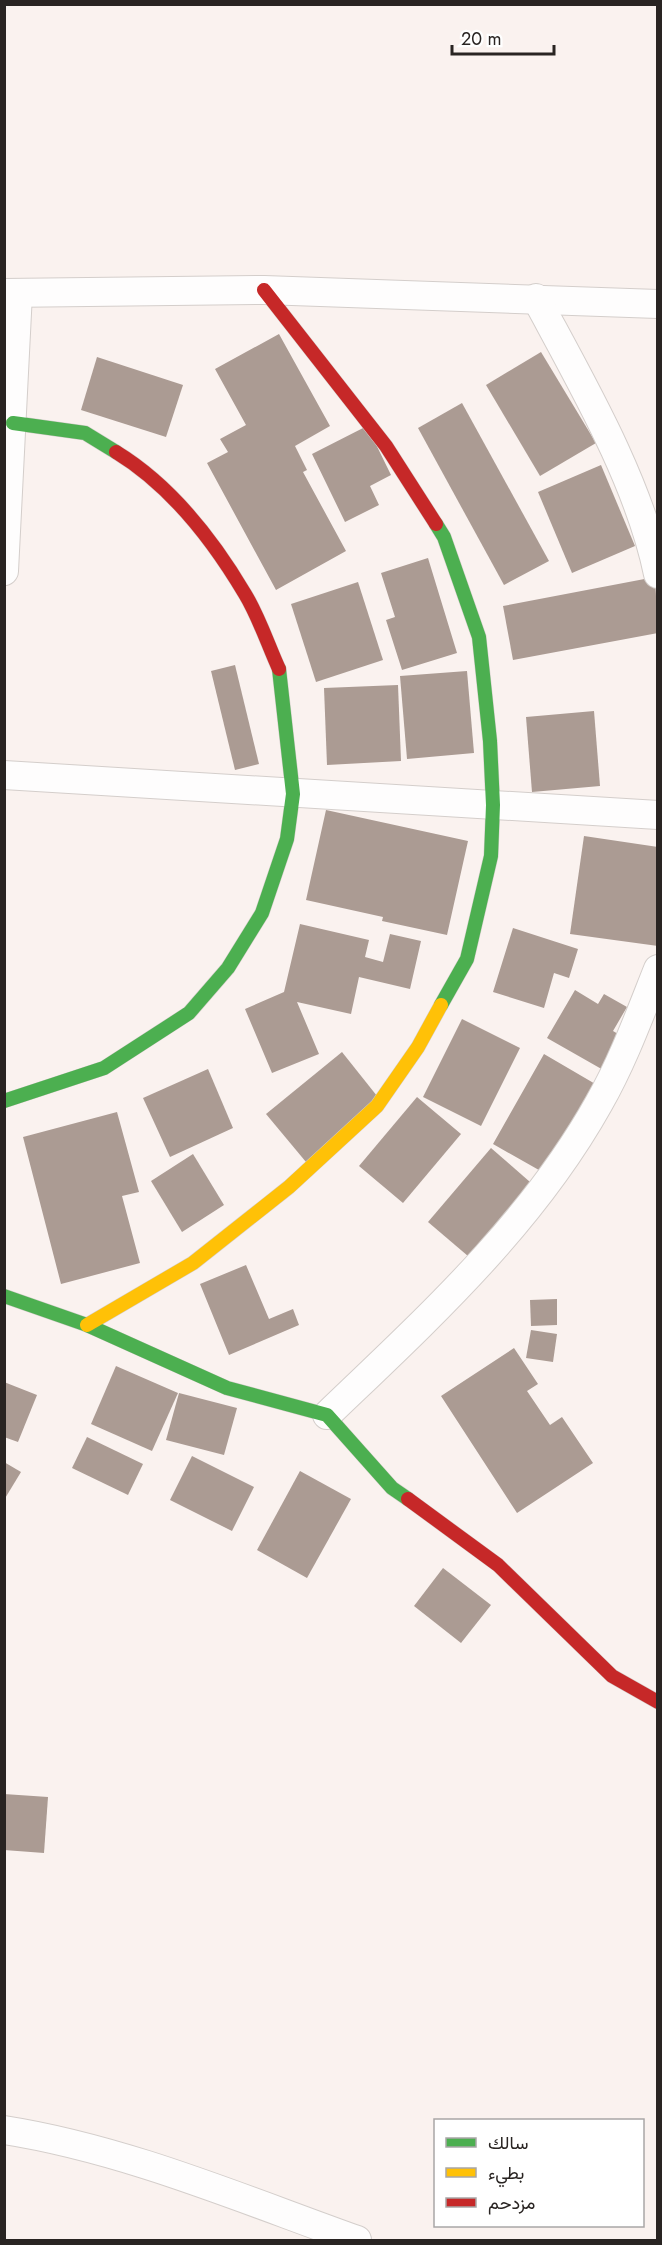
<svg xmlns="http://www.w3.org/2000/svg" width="662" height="2245" font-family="Jost,Vazirmatn,sans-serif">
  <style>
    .building { fill: #ab9b93 }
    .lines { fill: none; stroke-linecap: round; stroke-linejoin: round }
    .street-casing { stroke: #d4cecb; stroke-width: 30 }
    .fast-casing { stroke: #d4cecb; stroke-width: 15 }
    .slow-casing { stroke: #d4cecb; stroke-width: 15 }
    .jam-casing { stroke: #d4cecb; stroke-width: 15 }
    .street { stroke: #fefdfd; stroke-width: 28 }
    .fast { stroke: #4caf50; stroke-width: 14 }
    .slow { stroke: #ffc107; stroke-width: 14 }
    .jam { stroke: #c62828; stroke-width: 14 }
  </style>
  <rect width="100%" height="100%" fill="#faf2ef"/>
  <g class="building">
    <polygon points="279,334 330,426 295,446 307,470 303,472 346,551 276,590 207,463 228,452 220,439 246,425 215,369"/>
    <polygon points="541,352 596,443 540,476 486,385"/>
    <polygon points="97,357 183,385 166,437 81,410"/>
    <polygon points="462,403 549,561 504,585 418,428"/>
    <polygon points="367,426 391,475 370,486 379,505 345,522 312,454"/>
    <polygon points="601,465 635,546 572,573 538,492"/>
    <polygon points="428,558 457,653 402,670 386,620 395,617 381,573"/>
    <polygon points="655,577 658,633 513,660 503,606"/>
    <polygon points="358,582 383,660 316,682 291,604"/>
    <polygon points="235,665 259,764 235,770 211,671"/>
    <polygon points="467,671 474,753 407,759 400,676"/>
    <polygon points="398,685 401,761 327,765 324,688"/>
    <polygon points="594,711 600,786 532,792 526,717"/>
    <polygon points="326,810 468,841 447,935 382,921 383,917 306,900"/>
    <polygon points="584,836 658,847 658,946 570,934"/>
    <polygon points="300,924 369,940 365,957 383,962 390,934 421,941 410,989 359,977 351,1014 297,1002 319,1054 272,1073 245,1009 284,992"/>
    <polygon points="513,928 578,949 569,978 554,973 544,1008 493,992"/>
    <polygon points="575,990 598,1004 604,994 627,1007 613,1031 630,1041 553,1178 493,1144 544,1054 597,1085 605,1071 547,1038"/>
    <polygon points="462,1019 520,1048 481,1126 423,1097"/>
    <polygon points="342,1052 381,1101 306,1162 266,1114"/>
    <polygon points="208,1069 233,1128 170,1157 143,1098"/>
    <polygon points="417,1097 461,1134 403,1203 359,1166"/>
    <polygon points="117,1112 139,1192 122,1196 140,1263 61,1284 23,1137"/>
    <polygon points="491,1148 538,1189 475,1262 428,1222"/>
    <polygon points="193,1154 224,1205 182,1232 151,1181"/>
    <polygon points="246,1265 269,1319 293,1309 299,1325 229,1355 200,1284"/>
    <polygon points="557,1299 557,1325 531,1326 530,1300"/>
    <polygon points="531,1330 557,1334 553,1362 526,1358"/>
    <polygon points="514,1348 538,1384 527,1391 550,1425 562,1417 593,1463 517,1513 441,1396"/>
    <polygon points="116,1366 178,1393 152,1451 91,1424"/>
    <polygon points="4,1382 37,1395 18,1442 4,1437"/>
    <polygon points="179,1393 237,1408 224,1455 166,1440"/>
    <polygon points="87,1437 143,1464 128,1495 72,1468"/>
    <polygon points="192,1456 254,1487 232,1531 170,1500"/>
    <polygon points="4,1462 21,1472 4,1500"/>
    <polygon points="300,1471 351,1499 307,1578 257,1550"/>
    <polygon points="443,1568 491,1605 461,1643 414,1606"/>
    <polygon points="4,1794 48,1797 44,1853 4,1850"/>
  </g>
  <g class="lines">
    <g class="street-casing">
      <g id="street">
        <polyline points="4,293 264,290 658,304"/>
        <path d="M536,298C581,382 639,481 658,574"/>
        <polyline points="4,571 18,293"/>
        <polyline points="4,775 658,815"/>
        <path d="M327,1415C427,1319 531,1225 599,1103C623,1061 640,1014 658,969"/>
        <path d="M4,2130C125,2149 242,2199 357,2240"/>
      </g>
    </g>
    <g class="fast-casing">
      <g id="fast">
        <polyline points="13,423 85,433 116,452"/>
        <polyline points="436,524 444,537 479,637 490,741 493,805 491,856 467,959 441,1005"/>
        <polyline points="4,1101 104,1068 189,1013 228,968 262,913 287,839 293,794 279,669"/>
        <polyline points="4,1296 87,1325 227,1388 327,1415 392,1488 408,1499"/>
      </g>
    </g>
    <g class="slow-casing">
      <polyline id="slow" points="87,1325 193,1263 289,1187 377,1106 418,1047 441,1005"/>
    </g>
    <g class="jam-casing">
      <g id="jam">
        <polyline points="264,290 386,446 436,524"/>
        <path d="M116,452C170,485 213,540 245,594C259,617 268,645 279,669"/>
        <polyline points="408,1499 498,1565 612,1676 658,1702"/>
      </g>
    </g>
    <use href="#street" class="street"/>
    <use href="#fast" class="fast"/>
    <use href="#slow" class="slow"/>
    <use href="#jam" class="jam"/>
  </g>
  <rect width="662" height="2245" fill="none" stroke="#292422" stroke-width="12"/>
  <rect x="434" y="2119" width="210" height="108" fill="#ffffff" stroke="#a9a7a7" stroke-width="1.5"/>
  <rect x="446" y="2138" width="30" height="9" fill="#4caf50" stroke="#a9a7a7" stroke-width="1.5"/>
  <text x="488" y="2149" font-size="18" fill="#292422">سالك</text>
  <rect x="446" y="2168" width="30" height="9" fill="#ffc107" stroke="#a9a7a7" stroke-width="1.5"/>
  <text x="488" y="2179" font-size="18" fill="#292422">بطيء</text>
  <rect x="446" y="2198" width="30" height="9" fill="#c62828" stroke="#a9a7a7" stroke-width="1.5"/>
  <text x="488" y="2209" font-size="18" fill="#292422">مزدحم</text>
  <path d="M452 45v9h102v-9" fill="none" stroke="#292422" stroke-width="3"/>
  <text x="461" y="45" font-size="18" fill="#292422" stroke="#ffffff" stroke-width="4.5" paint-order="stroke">20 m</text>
</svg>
